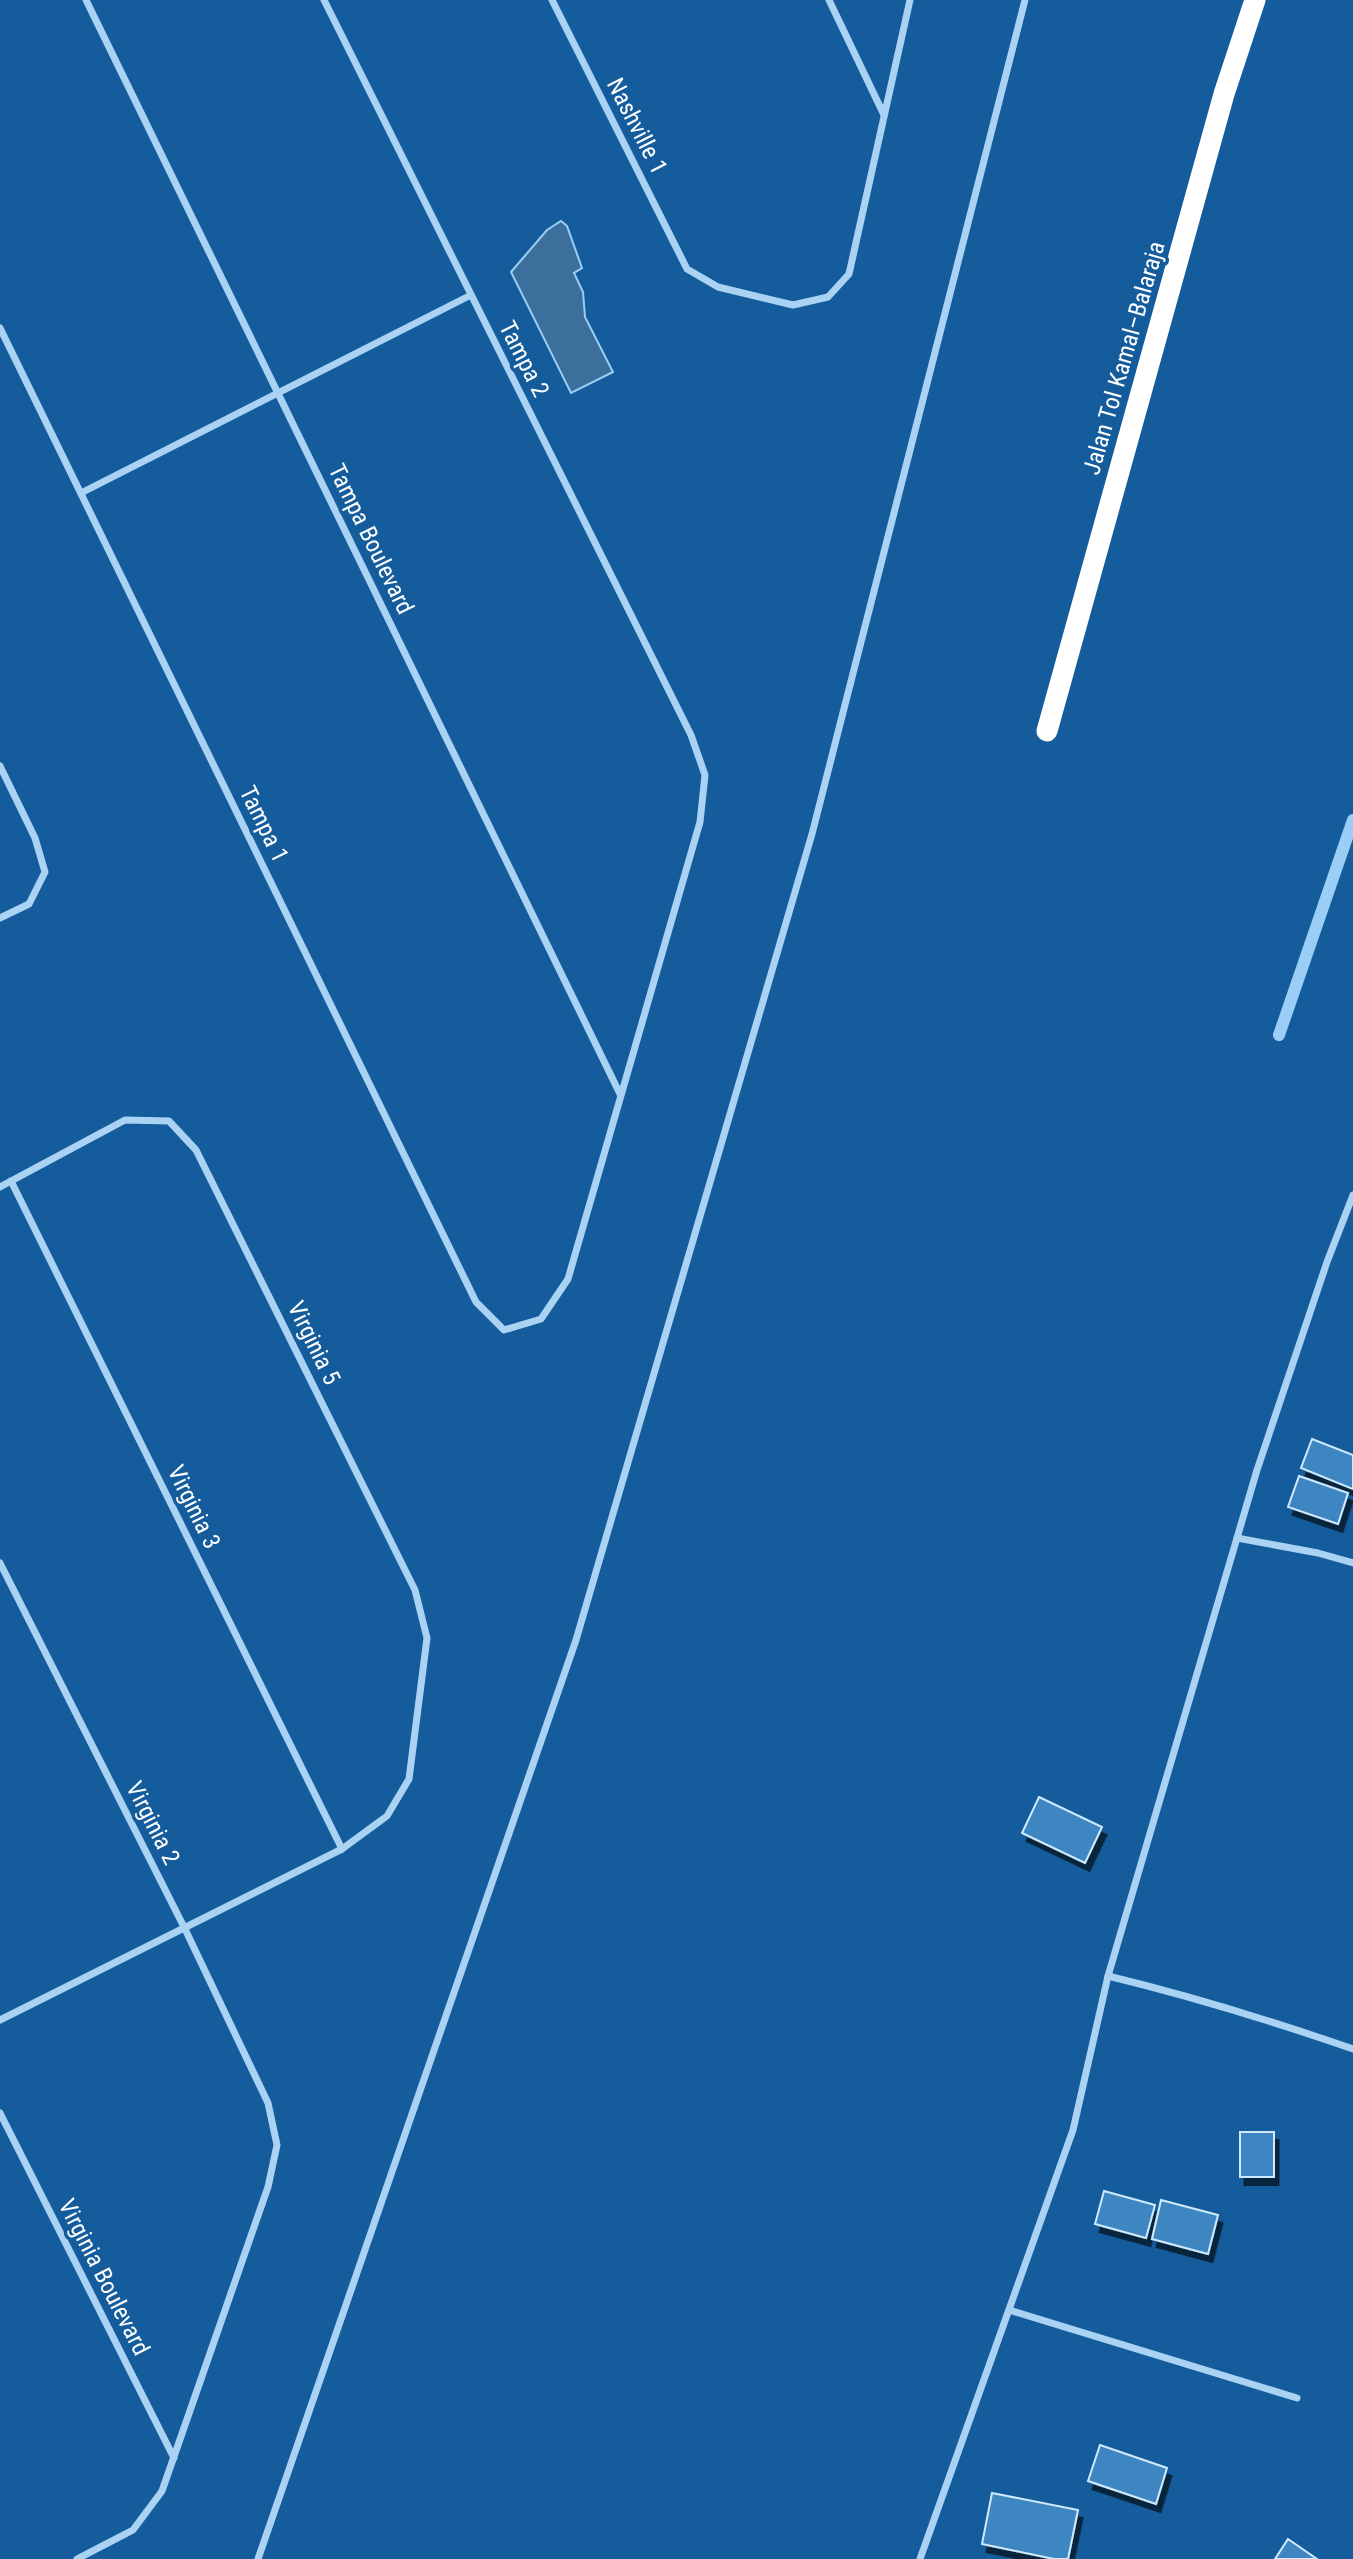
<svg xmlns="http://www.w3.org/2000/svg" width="1353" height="2559" font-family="'Roboto Condensed',sans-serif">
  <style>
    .water { fill: #3c6f9b; stroke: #9bcef6; stroke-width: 2 }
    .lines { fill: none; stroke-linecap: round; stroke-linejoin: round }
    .stream { stroke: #9bcef6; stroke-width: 12 }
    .building { fill: #3d86c2; stroke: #d1e9fd; stroke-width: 2; filter: url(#shadow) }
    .minor { stroke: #a9d2f3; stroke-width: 7 }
    .motorway { stroke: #fff; stroke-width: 21 }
    .labels { text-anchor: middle; stroke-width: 7; stroke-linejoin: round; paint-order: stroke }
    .street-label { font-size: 24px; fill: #fff; stroke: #145c9b }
  </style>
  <defs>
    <filter id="shadow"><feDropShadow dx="4.5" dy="8" stdDeviation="0" flood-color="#0009"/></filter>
  </defs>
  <rect width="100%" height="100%" fill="#145c9b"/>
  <polygon class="water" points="561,221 567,226 582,268 574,273 583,292 585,317 613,372 571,393 511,272 547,230"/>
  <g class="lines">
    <polyline class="stream" points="1279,1035 1353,820"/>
  </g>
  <g class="building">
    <polygon points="1312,1439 1353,1455 1353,1489 1301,1468"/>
    <polygon points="1299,1476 1348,1493 1338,1524 1288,1507"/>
    <polygon points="1039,1797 1102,1827 1085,1863 1022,1833"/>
    <rect x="1240" y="2132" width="34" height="45"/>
    <polygon points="1104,2191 1155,2205 1146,2238 1095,2224"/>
    <polygon points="1161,2200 1218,2215 1208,2254 1152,2239"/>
    <polygon points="1100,2445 1167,2468 1156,2504 1088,2481"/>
    <polygon points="992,2493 1078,2510 1068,2559 1054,2559 982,2544"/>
    <polygon points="1288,2539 1317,2559 1275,2559"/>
  </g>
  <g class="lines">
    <g class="minor">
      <polyline points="86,0 620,1094"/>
      <polyline points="552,0 687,269 718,287 793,305 828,297 849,274 910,0"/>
      <polyline points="829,0 884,115"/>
      <polyline points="0,328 476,1302 504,1330 541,1319 568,1279 700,822 705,775 691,735 324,0"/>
      <polyline points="81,493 471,295"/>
      <polyline points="0,766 35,838 45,872 29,904 0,918"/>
      <polyline points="11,1181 342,1849"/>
      <polyline points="0,1187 125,1120 169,1121 196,1150 415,1590 427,1638 409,1779 387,1816 342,1849 0,2020"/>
      <polyline points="1237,1538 1318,1553 1353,1563"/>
      <polyline points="0,1563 185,1929 268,2103 277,2145 268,2187 162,2491 133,2530 77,2559"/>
      <path d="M1108,1976C1191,1996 1272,2021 1353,2049"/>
      <polyline points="0,2113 174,2458"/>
      <polyline points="1009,2310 1297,2398"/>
      <polyline points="258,2559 576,1640 812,834 1025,0"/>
      <polyline points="920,2559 1073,2130 1108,1976 1257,1470 1327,1262 1353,1195"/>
    </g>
    <polyline class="motorway" points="1047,731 1224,94 1255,0"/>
  </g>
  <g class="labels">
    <g class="street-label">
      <text transform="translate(637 126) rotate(63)" y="8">Nashville 1</text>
      <text transform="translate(1124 358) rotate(-74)" y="8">Jalan Tol Kamal–Balaraja</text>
      <text transform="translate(524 359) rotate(63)" y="8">Tampa 2</text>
      <text transform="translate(371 539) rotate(64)" y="8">Tampa Boulevard</text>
      <text transform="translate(264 824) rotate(64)" y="8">Tampa 1</text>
      <text transform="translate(314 1343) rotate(64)" y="8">Virginia 5</text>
      <text transform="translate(194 1507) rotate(64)" y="8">Virginia 3</text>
      <text transform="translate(153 1823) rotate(63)" y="8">Virginia 2</text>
      <text transform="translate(104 2277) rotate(63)" y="8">Virginia Boulevard</text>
    </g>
  </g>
</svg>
